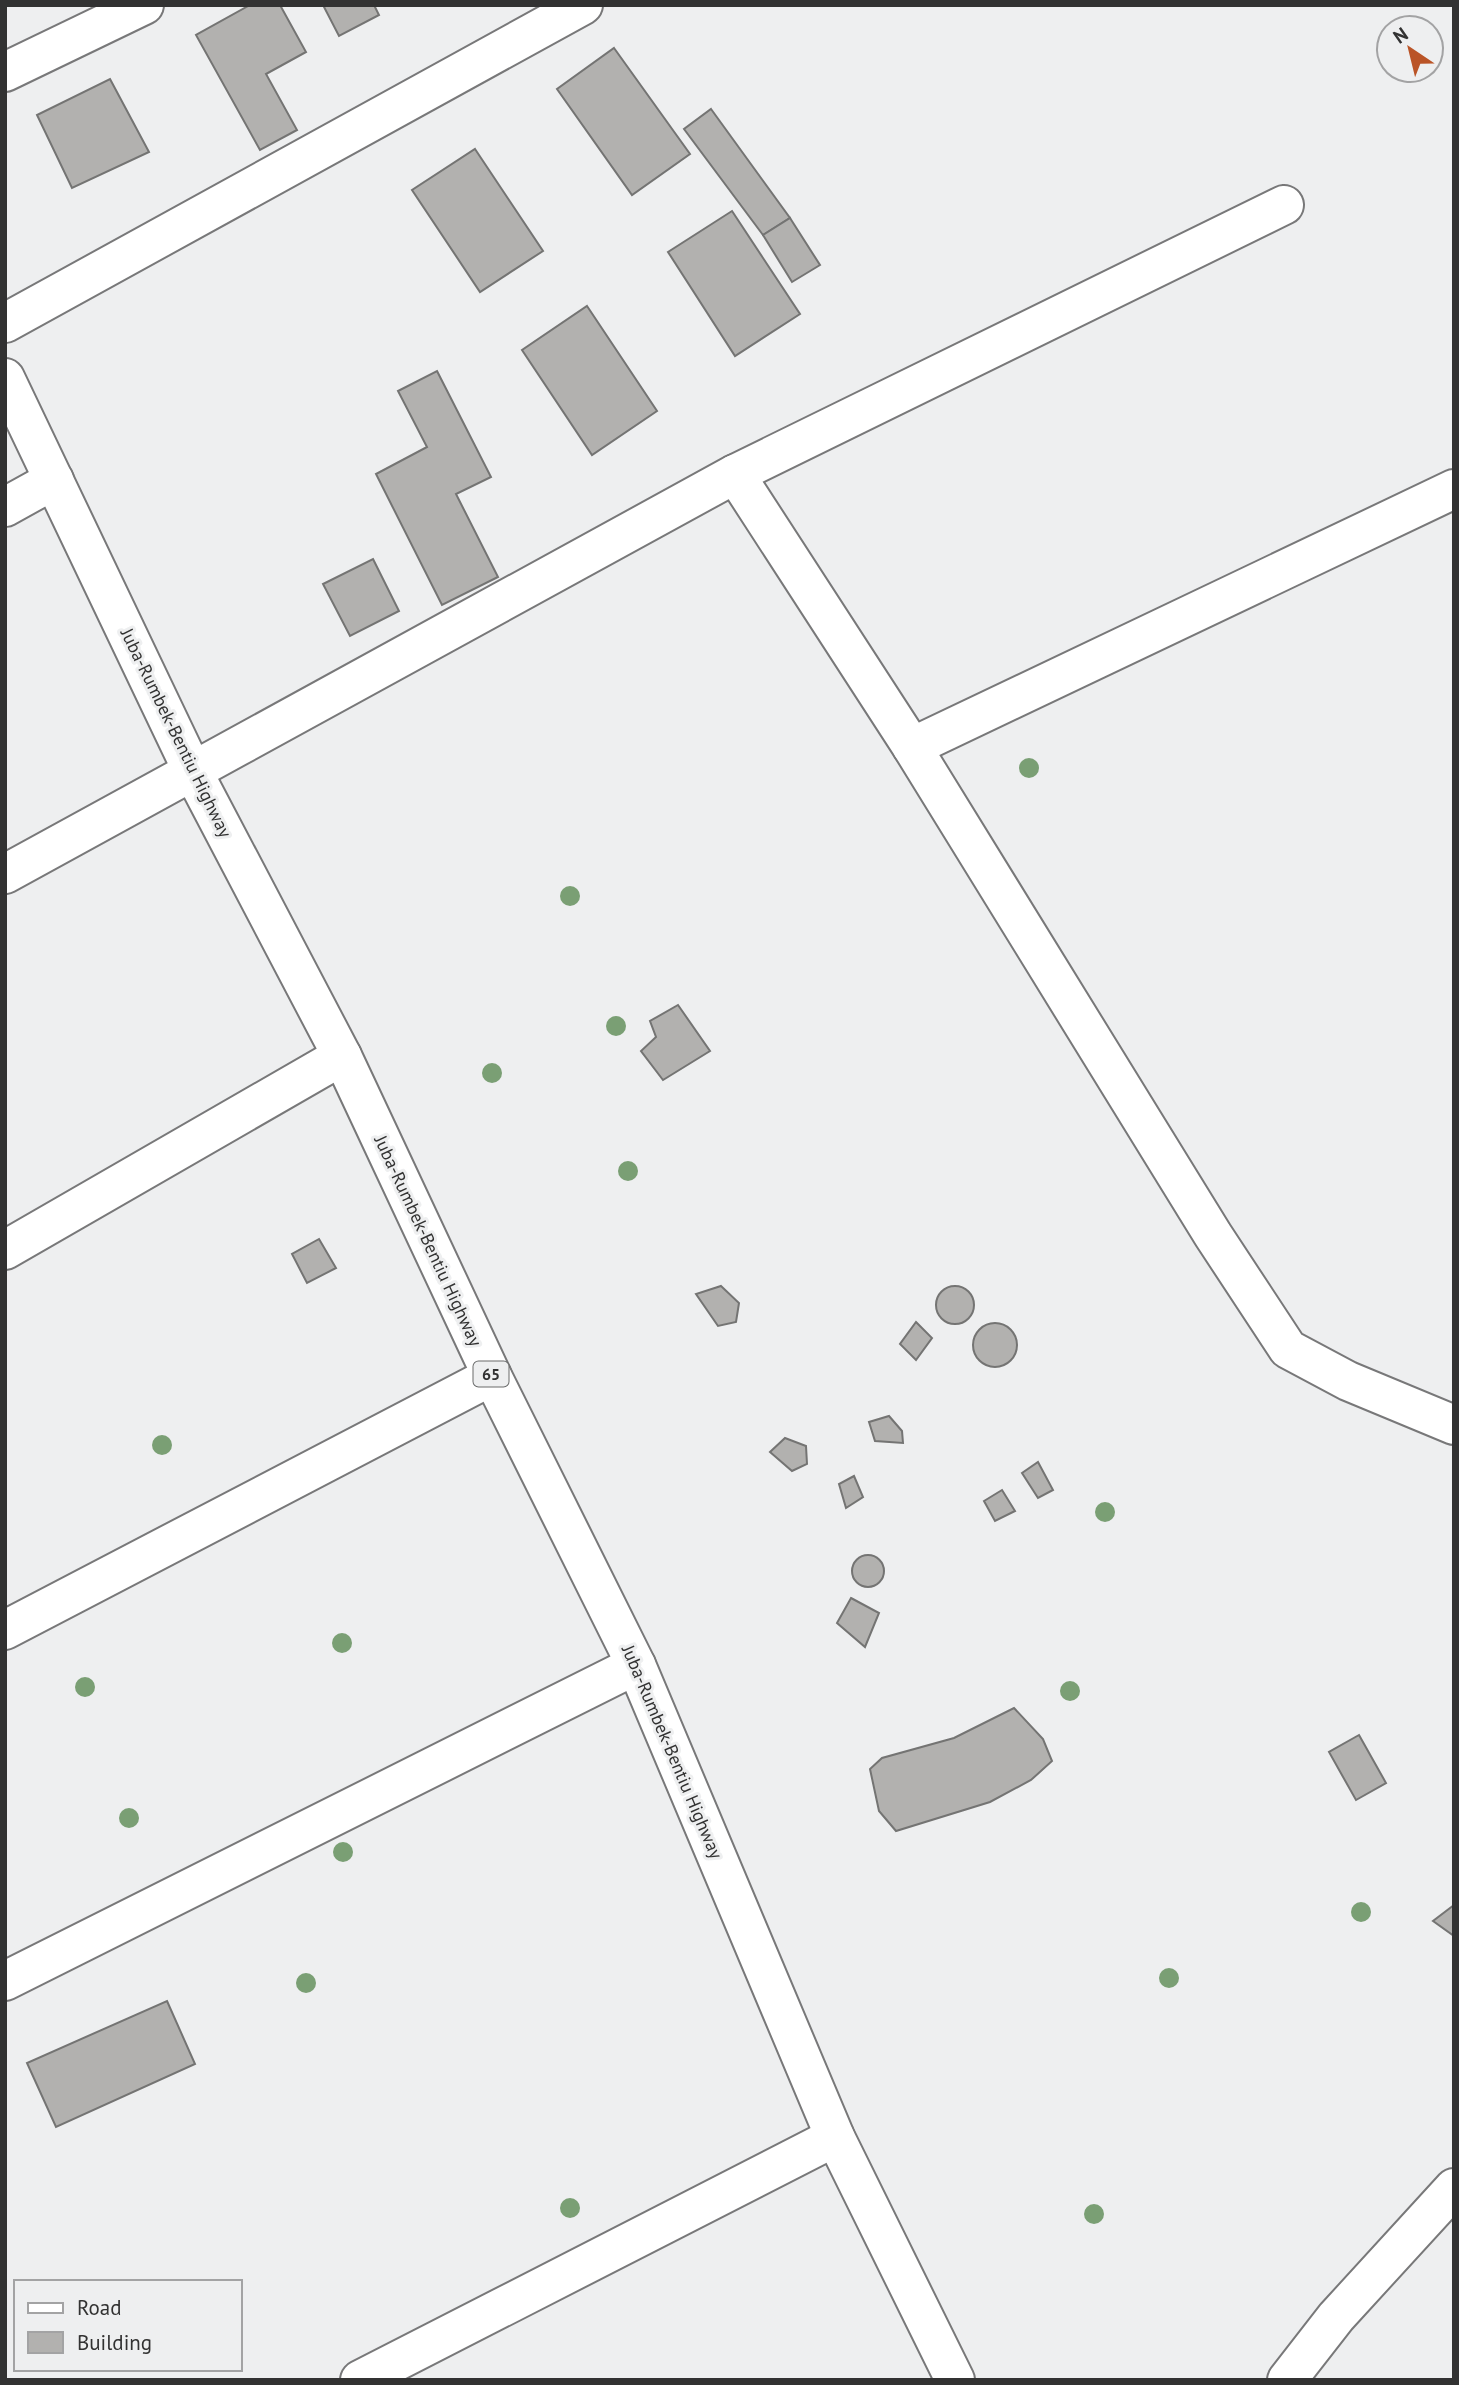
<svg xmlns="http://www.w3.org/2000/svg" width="1459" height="2385" font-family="'PT Sans',sans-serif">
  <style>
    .building { fill: #b2b1af; stroke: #747473; stroke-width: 2 }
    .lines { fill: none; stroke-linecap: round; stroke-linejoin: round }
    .minor-casing { stroke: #787879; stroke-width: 42 }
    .major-casing { stroke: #787879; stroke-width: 42 }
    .minor { stroke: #fff; stroke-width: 38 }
    .major { stroke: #fff; stroke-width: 38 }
    .tree { fill: #7a9f74 }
    .labels { text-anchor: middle; stroke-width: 6; stroke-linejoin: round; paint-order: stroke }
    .shield { fill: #eeeff0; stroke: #6a6b6b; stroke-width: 2 }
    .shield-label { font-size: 16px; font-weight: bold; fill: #323232 }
    .street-label { font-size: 18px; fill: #323232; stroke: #eeeff0 }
  </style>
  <rect width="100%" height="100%" fill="#eeeff0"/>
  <g class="building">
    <polygon points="250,5 280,5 306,52 266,74 297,130 260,150 196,35"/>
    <polygon points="323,5 374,5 379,15 339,36"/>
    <polygon points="614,48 690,154 632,195 557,89"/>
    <polygon points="110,79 149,152 72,188 37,115"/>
    <polygon points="711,109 790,218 763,235 684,129"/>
    <polygon points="475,149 543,251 480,292 412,190"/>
    <polygon points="732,211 800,314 735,356 668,252"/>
    <polygon points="790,218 820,265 792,282 763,235"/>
    <polygon points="587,306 657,411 592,455 522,350"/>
    <polygon points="437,371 491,477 456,494 498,577 442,605 376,474 427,447 398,391"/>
    <polygon points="373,559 399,611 350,636 323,584"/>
    <polygon points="678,1005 710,1051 663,1080 641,1051 656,1037 650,1021"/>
    <polygon points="319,1239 336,1268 307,1283 292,1254"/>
    <circle cx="955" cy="1305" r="19"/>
    <polygon points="721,1286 739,1303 736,1322 718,1326 696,1294"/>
    <polygon points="916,1322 932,1338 916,1360 900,1344"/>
    <circle cx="995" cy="1345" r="22"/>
    <polygon points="889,1416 902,1431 903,1443 875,1441 869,1422"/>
    <polygon points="785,1438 806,1446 807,1464 792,1471 770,1452"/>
    <polygon points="1038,1462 1053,1490 1038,1498 1022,1473"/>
    <polygon points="854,1476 863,1497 846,1508 839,1484"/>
    <polygon points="1002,1490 1015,1511 995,1521 984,1501"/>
    <circle cx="868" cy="1571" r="16"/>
    <polygon points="851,1598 879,1613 865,1647 837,1623"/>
    <polygon points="1014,1708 1043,1739 1052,1761 1031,1780 990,1802 896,1831 879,1811 870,1769 882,1758 954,1738"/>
    <polygon points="1359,1735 1386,1783 1356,1800 1329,1752"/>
    <polygon points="1454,1905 1454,1936 1433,1921"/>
    <polygon points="167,2001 195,2064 56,2127 27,2063"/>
  </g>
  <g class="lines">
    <g class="minor-casing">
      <g id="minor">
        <polyline points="5,72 144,5"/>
        <polyline points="5,323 583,5"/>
        <polyline points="735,474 912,747"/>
        <polyline points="1454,489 912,747 1213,1235 1288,1349 1348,1381 1454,1425"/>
        <polyline points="5,507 54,480"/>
        <polyline points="5,874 735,474 1284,205"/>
        <polyline points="5,1250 342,1056"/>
        <polyline points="5,1630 492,1376"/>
        <polyline points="5,1981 636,1665"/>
        <polyline points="360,2380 835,2137"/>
        <polyline points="1287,2380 1336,2317 1454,2188"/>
      </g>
    </g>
    <g class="major-casing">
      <polyline id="major" points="5,378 193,772 342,1056 492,1376 636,1665 835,2137 955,2380"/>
    </g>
    <use href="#minor" class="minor"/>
    <use href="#major" class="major"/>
  </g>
  <g class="tree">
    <circle cx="1029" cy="768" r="10"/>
    <circle cx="570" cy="896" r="10"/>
    <circle cx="616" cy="1026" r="10"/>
    <circle cx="492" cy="1073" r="10"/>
    <circle cx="628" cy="1171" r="10"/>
    <circle cx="162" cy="1445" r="10"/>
    <circle cx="1105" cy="1512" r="10"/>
    <circle cx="342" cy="1643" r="10"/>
    <circle cx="85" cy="1687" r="10"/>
    <circle cx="1070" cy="1691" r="10"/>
    <circle cx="129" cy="1818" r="10"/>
    <circle cx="343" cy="1852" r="10"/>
    <circle cx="1361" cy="1912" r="10"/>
    <circle cx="1169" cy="1978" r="10"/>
    <circle cx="306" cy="1983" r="10"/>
    <circle cx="570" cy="2208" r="10"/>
    <circle cx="1094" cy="2214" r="10"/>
  </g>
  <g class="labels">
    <rect class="shield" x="473.5" y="1361.5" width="35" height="25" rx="5"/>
    <g class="shield-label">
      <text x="491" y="1380">65</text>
    </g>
    <g class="street-label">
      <text transform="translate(176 733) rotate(64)" y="6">Juba-Rumbek-Bentiu Highway</text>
      <text transform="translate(428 1241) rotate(65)" y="6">Juba-Rumbek-Bentiu Highway</text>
      <text transform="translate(672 1752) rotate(67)" y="6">Juba-Rumbek-Bentiu Highway</text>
    </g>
  </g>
  <rect width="1459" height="2385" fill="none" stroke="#323232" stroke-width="14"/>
  <rect x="14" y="2280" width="228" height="91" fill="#eeeff0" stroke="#a3a3a4" stroke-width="2"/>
  <rect x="28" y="2303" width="35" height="10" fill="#ffffff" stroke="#a3a3a4" stroke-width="2"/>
  <text x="77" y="2315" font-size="21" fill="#323232">Road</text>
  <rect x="28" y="2332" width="35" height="21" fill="#b2b1af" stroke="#a3a3a4" stroke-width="2"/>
  <text x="77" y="2350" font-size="21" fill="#323232">Building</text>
  <g transform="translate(1410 49) rotate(325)"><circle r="33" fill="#eeeff0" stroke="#a3a3a4" stroke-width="2"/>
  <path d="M0-5L12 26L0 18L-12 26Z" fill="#ba5427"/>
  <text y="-10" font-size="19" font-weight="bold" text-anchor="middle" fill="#323232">N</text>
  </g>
</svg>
